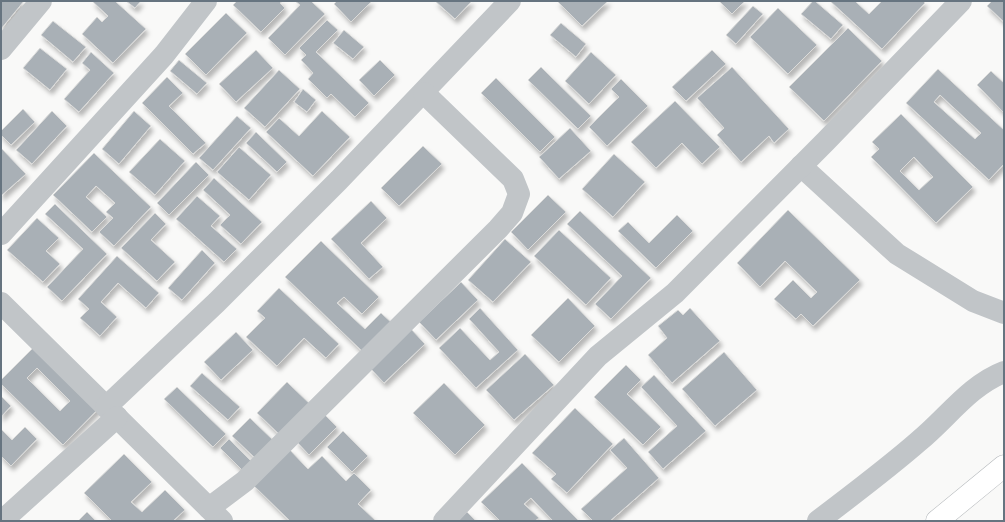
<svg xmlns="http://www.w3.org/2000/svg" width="1005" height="522" font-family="'IBM Plex Sans',sans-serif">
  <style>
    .building { fill: #a9b0b6; stroke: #dbdbda; fill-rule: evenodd; filter: url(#shadow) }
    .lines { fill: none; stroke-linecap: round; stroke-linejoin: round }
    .trunk-casing { stroke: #b4b8bb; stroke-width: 23 }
    .minor { stroke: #c1c5c8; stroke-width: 22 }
    .trunk { stroke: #fff; stroke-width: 22 }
  </style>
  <defs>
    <filter id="shadow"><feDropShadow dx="2.5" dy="4.5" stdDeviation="2" flood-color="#0004"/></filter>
  </defs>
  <rect width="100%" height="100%" fill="#f9f9f8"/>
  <g class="building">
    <polygon points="1,1 24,1 1,29"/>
    <polygon points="92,1 115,1 146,29 113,63 82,34 97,17 102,22 108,16"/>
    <polygon points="126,1 141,1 135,8"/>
    <polygon points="237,1 283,1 280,3 285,8 261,32 233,5"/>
    <polygon points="295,1 311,1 325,14 285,55 268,38 300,5"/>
    <polygon points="337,1 372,1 351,22 334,4"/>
    <polygon points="435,1 472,1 455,19"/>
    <polygon points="557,1 608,1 582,26"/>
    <polygon points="719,1 745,1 732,14"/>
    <polygon points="813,1 815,1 843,25 831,39 801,14"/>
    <polygon points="830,1 855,1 869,14 882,1 923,1 925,3 882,49"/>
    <polygon points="992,1 1004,1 1004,22 987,6"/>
    <polygon points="753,6 763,14 736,44 726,35"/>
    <polygon points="778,8 817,45 788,74 750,37"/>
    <polygon points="226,13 247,33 206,75 185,54"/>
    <polygon points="327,20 338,30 316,52 369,103 355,117 331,94 327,98 308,79 313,73 301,60 306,55 299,48"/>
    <polygon points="53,21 86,47 73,62 41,35"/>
    <polygon points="561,23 586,44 576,57 550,35"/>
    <polygon points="848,28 882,61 824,121 789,87"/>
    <polygon points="344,30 364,47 353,59 333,43"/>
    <polygon points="40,48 67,69 50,90 23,68"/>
    <polygon points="256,50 273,68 236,102 219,84"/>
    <polygon points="712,50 726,64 686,101 672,87"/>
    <polygon points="91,52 114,73 79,112 64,99 90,70 82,63"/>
    <polygon points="591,52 616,75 589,104 565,81"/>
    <polygon points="179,60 207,83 197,94 170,71"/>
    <polygon points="380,60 395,75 374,96 359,80"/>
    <polygon points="541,67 591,116 578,129 528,80"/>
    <polygon points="732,67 789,129 774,143 769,136 741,162 717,135 724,128 697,98"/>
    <path d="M938,69L1004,130V164L989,180L906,103ZM940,95L981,133L975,139L934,102Z"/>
    <polygon points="279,70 300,89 265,127 244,108"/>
    <polygon points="991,71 1004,83 1004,113 977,85"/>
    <polygon points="167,77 183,93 169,106 206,143 193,154 142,103"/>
    <polygon points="496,78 555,137 540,152 481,93"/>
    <polygon points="621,79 648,106 607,146 589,127 619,97 611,89"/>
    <polygon points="303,89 316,100 307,112 294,102"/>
    <polygon points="675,101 720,147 702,164 682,143 656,168 631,142"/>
    <polygon points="23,109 35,122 11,145 1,135 1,131"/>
    <polygon points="52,111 67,126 32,164 16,150"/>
    <polygon points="134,111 151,126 119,164 102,149"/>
    <polygon points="322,111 350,137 313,176 266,132 279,118 299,136"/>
    <path d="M901,114L973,187L936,223L871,157L879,149L872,142ZM914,157L933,177L919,190L900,171Z"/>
    <polygon points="237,116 251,128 213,170 199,158"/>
    <polygon points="570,128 591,151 559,179 539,157"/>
    <polygon points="256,132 287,162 277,172 246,143"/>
    <polygon points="160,139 185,161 155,195 129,172"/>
    <polygon points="423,146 442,164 399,206 381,188"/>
    <polygon points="239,147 271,175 249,200 217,172"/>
    <polygon points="2,149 26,174 1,196 1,150"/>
    <polygon points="94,153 151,207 114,246 99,232 113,218 106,212 115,203 96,186 86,197 107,217 92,232 53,195"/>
    <polygon points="614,154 645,182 613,217 582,189"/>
    <polygon points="196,162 209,175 169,215 157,203"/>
    <polygon points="214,178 262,222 241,244 220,225 230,215 203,190"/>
    <polygon points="548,195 566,212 528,250 511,232"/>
    <polygon points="197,196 220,216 211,226 237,249 224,262 176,219"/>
    <polygon points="371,201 387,218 361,243 383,267 369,279 331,239"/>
    <polygon points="55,204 107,254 62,301 47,287 83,249 45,214"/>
    <polygon points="788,210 860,280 813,326 801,314 796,319 774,299 793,280 811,298 817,292 785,261 760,287 737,263"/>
    <polygon points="580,211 651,278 611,319 595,304 622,276 567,224"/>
    <polygon points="155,213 166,224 151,240 175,262 157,281 121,248"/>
    <polygon points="677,215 693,231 656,268 618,231 628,222 649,243"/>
    <polygon points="37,218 59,238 46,251 60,264 43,282 7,250"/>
    <polygon points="559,230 611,278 586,305 534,256"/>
    <polygon points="505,239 531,262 493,302 468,280"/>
    <polygon points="321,241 379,297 362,314 344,297 337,303 365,329 381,313 393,324 364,353 285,277"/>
    <polygon points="202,250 215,263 182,300 168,288"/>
    <polygon points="117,256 159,293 146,308 118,283 101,302 117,317 100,336 80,318 89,309 78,299"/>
    <polygon points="461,282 478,300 436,340 419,322"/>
    <polygon points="279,288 339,344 326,358 304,338 277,366 246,337 265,318 257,311"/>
    <polygon points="568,298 595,326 559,362 531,335"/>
    <polygon points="480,308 518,350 476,388 439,348 460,328 490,360 499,352 469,319"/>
    <polygon points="690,308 720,341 672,383 648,355 667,338 658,326 678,310 683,315"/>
    <polygon points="411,329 425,344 384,383 370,368"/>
    <polygon points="236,332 253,350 221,380 204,362"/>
    <path d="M42,339L106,401L63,445L1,384V380ZM37,368L70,401L60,411L27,378Z"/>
    <polygon points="724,352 757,390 715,426 682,389"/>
    <polygon points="525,354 554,385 514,420 486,390"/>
    <polygon points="626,365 641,380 627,394 661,427 643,445 594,397"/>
    <polygon points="202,373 240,407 228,420 190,386"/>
    <polygon points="654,375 706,431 663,469 648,452 677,426 641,387"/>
    <polygon points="287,382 312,406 282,437 257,413"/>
    <polygon points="444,383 485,425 455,455 413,413"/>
    <polygon points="177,387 226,434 213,447 164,399"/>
    <polygon points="1,396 11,406 1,417"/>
    <polygon points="575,408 613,444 567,493 551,479 556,474 532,453"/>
    <polygon points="324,414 337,427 309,455 296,441"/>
    <polygon points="250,418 274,441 256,459 232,436"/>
    <polygon points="25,427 37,439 11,466 1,456 1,429 12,440"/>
    <polygon points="343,431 368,456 352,472 327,447"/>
    <polygon points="624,438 659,478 610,521 593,521 581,509 627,468 610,450"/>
    <polygon points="229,439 251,461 242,470 220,448"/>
    <polygon points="289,449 308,469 322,456 346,481 354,473 371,490 358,504 376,521 290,521 253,485"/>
    <polygon points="124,454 152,482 131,502 142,512 165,490 185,510 173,521 112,521 84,493"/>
    <polygon points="522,463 579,521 553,521 531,498 524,504 539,518 535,521 500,521 481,502"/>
    <polygon points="87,512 96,521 78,521"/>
    <polygon points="467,512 476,521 457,521"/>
  </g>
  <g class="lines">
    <g class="trunk-casing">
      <polyline id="trunk" points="937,521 1004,466"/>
    </g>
    <g class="minor">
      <polyline points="1,49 41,1"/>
      <polyline points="801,166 897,254 973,301 1004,313"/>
      <polyline points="1,234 164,55 206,1"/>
      <polyline points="1,303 222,521"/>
      <polyline points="106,407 217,302 339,180 510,1"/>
      <polyline points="209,508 245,481 498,229 512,213 519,194 513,179 424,93"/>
      <polyline points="2,521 117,417"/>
      <polyline points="444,521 598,356 675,293 826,141 961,1"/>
      <path d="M818,521C852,495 887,469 919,441C947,418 970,385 1004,372"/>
    </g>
    <use href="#trunk" class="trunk"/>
  </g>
  <rect width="1005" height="522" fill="none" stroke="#667480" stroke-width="4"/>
</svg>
